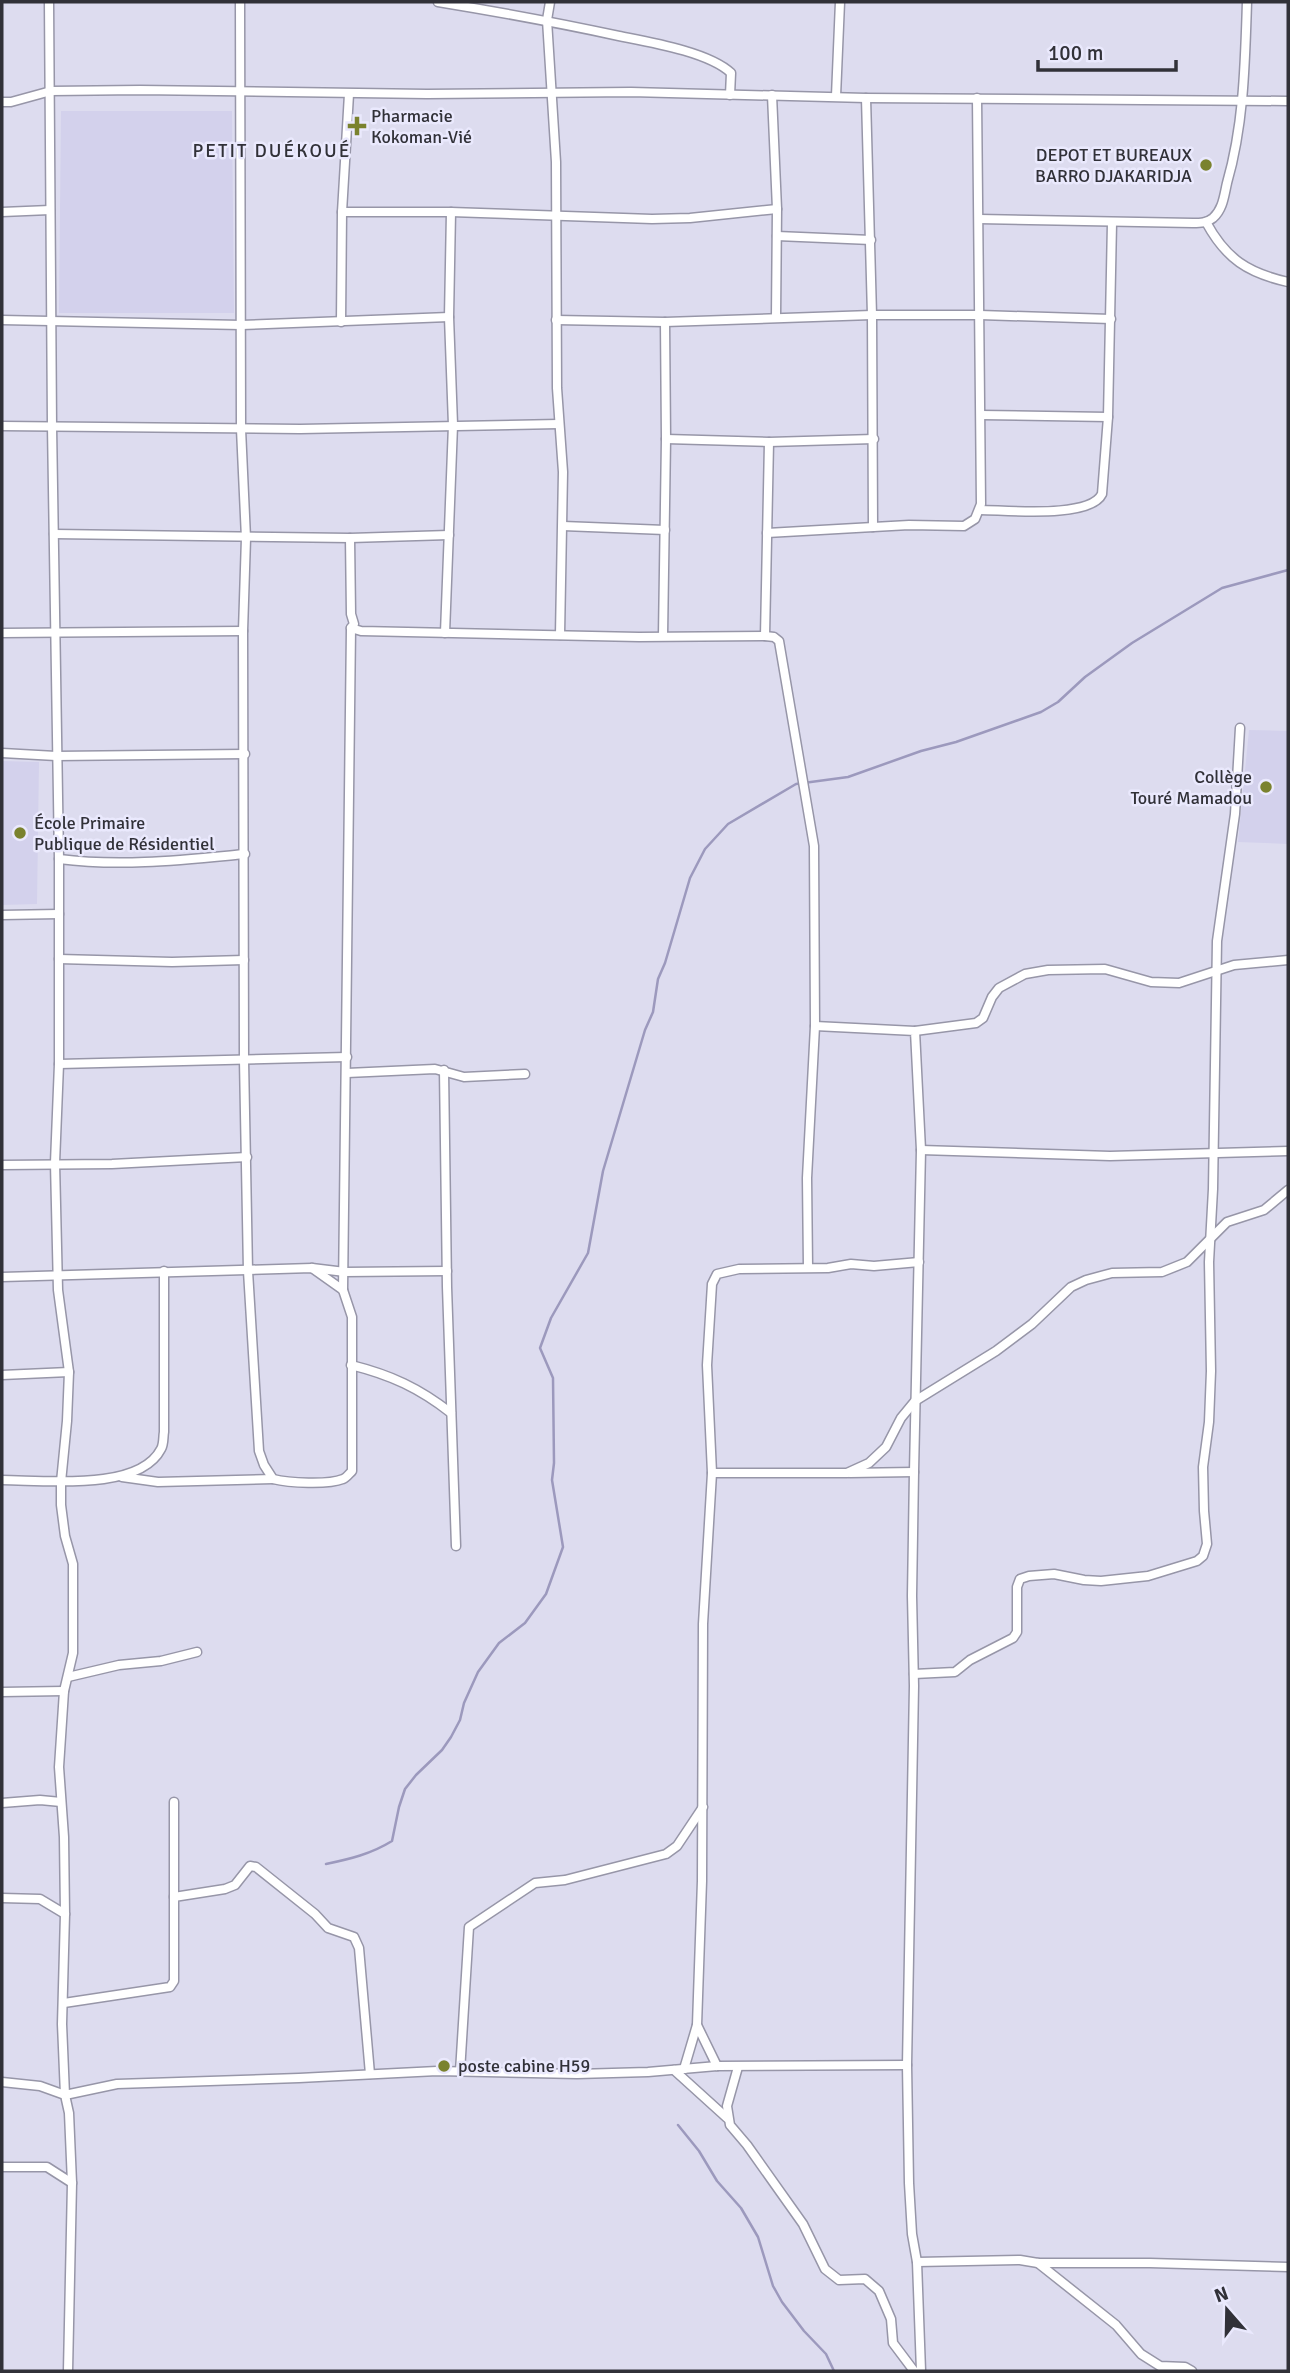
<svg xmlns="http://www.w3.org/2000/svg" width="1290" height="2373" font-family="Signika,sans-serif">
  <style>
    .built { fill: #d3d1ec }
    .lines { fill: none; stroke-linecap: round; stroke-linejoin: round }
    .stream { stroke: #9c99bd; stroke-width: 2.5 }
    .minor-casing { stroke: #9796a8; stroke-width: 11 }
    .minor { stroke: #fff; stroke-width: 8 }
    .poi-dot { fill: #7a822e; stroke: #eae9fd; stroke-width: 2.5 }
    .labels { text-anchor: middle; stroke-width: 5; stroke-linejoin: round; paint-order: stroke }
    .poi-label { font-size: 18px; fill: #313138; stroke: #eae9fd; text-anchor: start }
    .neighbourhood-label { font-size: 19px; letter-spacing: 2px; fill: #313138; stroke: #eae9fd }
  </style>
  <rect width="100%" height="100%" fill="#dddcef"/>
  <g class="built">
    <polygon points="61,111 232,111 234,313 59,313"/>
    <polygon points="1249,730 1288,731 1288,844 1238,842"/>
    <polygon points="2,761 39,762 37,904 2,905"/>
  </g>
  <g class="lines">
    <g class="stream">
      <path d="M326,1864C350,1859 371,1854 392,1841L399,1807L405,1789L416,1775L442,1750L451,1737L460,1720L464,1703L478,1672L499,1643L525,1623L546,1594L563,1547L552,1480L554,1463L553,1378L540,1348L551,1318L588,1253L603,1171L645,1030L653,1012L658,979L665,963L690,878L705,849L728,824L796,784L848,777L921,751L956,742L1041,712L1058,702L1085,677L1132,643L1222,588L1288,570"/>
      <polyline points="678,2125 699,2151 717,2181 741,2208 758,2237 773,2286 782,2302 804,2331 826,2354 834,2371"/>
    </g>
    <g class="minor-casing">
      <g id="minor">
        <polyline points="49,2 52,426 59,859 59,1064 55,1163 58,1290 69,1372 67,1421 61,1482 61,1505 65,1536 73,1564 73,1653 64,1691 59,1767 64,1837 65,1914 62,2024 65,2095 117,2084 299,2078 437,2071 577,2074 648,2072 717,2066 907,2065"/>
        <path d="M240,2L241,429L246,538L243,631L244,1060L248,1271L259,1451L264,1465L273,1479C289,1483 328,1485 343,1479C346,1478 349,1474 352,1471V1317L343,1290L312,1268"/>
        <path d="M438,2C499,12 559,23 619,36C649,42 709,52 731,73L730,95"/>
        <polyline points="550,2 547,20 556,162 557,388 563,472 560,635"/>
        <polyline points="772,95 777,209 776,317"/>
        <polyline points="836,96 840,2"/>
        <polyline points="866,98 872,315 873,527"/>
        <polyline points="2,102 11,102 51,91 140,90 427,94 631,92 866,98 1288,101"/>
        <polyline points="2,212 50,210"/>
        <polyline points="342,212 451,212 652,219 690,218 777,209"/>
        <path d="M979,219L1193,223C1200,223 1207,223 1213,218C1223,209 1224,196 1227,183C1244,124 1245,63 1247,2"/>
        <path d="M1206,222C1226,259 1248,273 1288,282"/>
        <polyline points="777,236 871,240"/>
        <polyline points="2,320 241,325 449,317"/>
        <polyline points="556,320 665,322 872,315 980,315 1111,319"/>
        <polyline points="341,322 342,212 349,94"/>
        <polyline points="981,415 1108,417"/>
        <polyline points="2,426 300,429 559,424"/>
        <polyline points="666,439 769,442 874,439"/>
        <path d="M980,510C1006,510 1090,519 1102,494L1108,417L1112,223"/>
        <polyline points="563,526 665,530"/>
        <polyline points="767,533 909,525 964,526 975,519 981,504 977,98"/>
        <polyline points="54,534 350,538 449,535"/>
        <polyline points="350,538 351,614 354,624 351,628 361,631 639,637 765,636 774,637 779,641 814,846 815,1026 807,1178 808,1267"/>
        <polyline points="2,633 243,631"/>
        <polyline points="445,633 453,425 449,317 451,212"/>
        <polyline points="663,636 666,439 665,322"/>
        <polyline points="765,636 769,442"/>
        <polyline points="2,753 56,756 245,754"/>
        <path d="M59,859C122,867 182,860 245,854"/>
        <polyline points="2,915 59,914"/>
        <polyline points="59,959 172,962 244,960"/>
        <polyline points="815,1026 915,1031 921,1150 914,1472 912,1596 914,1686 907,2065 909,2183 912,2234 917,2262 921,2371"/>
        <polyline points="915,1031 976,1023 983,1018 992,997 999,988 1025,974 1048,970 1105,969 1151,982 1179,983 1234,965 1288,960"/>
        <polyline points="59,1064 347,1057"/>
        <polyline points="444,1070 447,1287 456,1546"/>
        <polyline points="347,1073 435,1069 464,1077 525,1074"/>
        <polyline points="921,1150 1110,1156 1288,1151"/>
        <polyline points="2,1165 112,1164 247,1157"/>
        <polyline points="2,1277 312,1268 345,1272 447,1271"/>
        <polyline points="343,1290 351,628"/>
        <path d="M351,1365C391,1375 419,1388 451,1413"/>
        <polyline points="2,1375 69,1372"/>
        <polyline points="712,1473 847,1473 869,1463 886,1447 901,1418 915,1401 996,1351 1032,1324 1071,1287 1086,1280 1112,1273 1162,1272 1187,1262 1227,1222 1264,1210 1288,1190"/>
        <polyline points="850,1473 914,1472"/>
        <polyline points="122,1477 158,1482 273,1479"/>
        <path d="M2,1480C43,1480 139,1492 161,1449C164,1444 163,1437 164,1432V1271"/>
        <polyline points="914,1674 955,1672 970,1660 1013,1638 1017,1632 1017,1587 1020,1579 1029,1576 1054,1574 1084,1580 1101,1581 1148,1576 1197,1561 1203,1556 1207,1544 1204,1511 1203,1467 1209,1422 1211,1371 1209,1262 1213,1189 1217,941 1235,814 1240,728"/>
        <polyline points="68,1677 119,1665 161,1661 197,1652"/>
        <polyline points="2,1692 64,1691"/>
        <polyline points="174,1802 174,1897"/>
        <polyline points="2,1803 40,1800 61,1802"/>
        <polyline points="2,1898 40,1899 65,1914"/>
        <polyline points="64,2003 170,1987 174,1981 174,1897 225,1889 235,1885 250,1866 256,1867 315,1914 328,1928 354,1937 359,1948 370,2074"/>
        <polyline points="717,2066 697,2025 702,1881 703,1624 712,1473 707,1365 712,1284 717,1274 739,1269 828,1268 851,1264 874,1266 919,1262"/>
        <polyline points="738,2067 727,2106 730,2125 747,2145 803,2224 825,2269 839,2280 865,2279 879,2291 891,2319 893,2343 914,2371"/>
        <polyline points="684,2069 697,2025"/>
        <polyline points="674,2070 727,2118"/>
        <polyline points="460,2072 469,1927 535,1883 565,1880 666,1854 677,1846 703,1807"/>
        <polyline points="2,2082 40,2086 65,2095 69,2113 72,2183 68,2371"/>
        <polyline points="2,2167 47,2167 72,2183"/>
        <polyline points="917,2262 1020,2260 1038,2263 1150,2263 1288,2267"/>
        <polyline points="1038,2263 1116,2325 1141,2354 1160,2366 1185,2367 1192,2371"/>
      </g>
    </g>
    <use href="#minor" class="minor"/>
  </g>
  <g class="poi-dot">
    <path d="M353.5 115.5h7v7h7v7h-7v7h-7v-7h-7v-7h7z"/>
    <circle cx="1206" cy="165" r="7"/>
    <circle cx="1266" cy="787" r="7"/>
    <circle cx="20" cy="833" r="7"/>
    <circle cx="444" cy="2066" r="7"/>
  </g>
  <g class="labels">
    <g class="poi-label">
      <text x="371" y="122">Pharmacie<tspan x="371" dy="21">Kokoman-Vié</tspan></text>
      <text x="1192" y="161" text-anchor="end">DEPOT ET BUREAUX<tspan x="1192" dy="21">BARRO DJAKARIDJA</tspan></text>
      <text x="1252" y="783" text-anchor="end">Collège<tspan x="1252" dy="21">Touré Mamadou</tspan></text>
      <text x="34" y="829">École Primaire<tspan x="34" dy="21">Publique de Résidentiel</tspan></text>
      <text x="458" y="2072">poste cabine H59</text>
    </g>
    <g class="neighbourhood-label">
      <text x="272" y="157">PETIT DUÉKOUÉ</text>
    </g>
  </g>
  <rect width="1290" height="2373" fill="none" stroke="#313138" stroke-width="7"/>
  <g transform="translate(1227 2310) rotate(340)" stroke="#eae9fd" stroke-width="5" paint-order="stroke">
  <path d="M0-5L12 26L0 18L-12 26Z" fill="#313138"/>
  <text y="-10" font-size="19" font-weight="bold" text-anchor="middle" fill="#313138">N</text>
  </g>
  <path d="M1038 60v10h138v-10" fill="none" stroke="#313138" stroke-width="3.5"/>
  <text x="1048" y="60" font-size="21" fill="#313138" stroke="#eae9fd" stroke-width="5" paint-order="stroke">100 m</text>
</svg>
